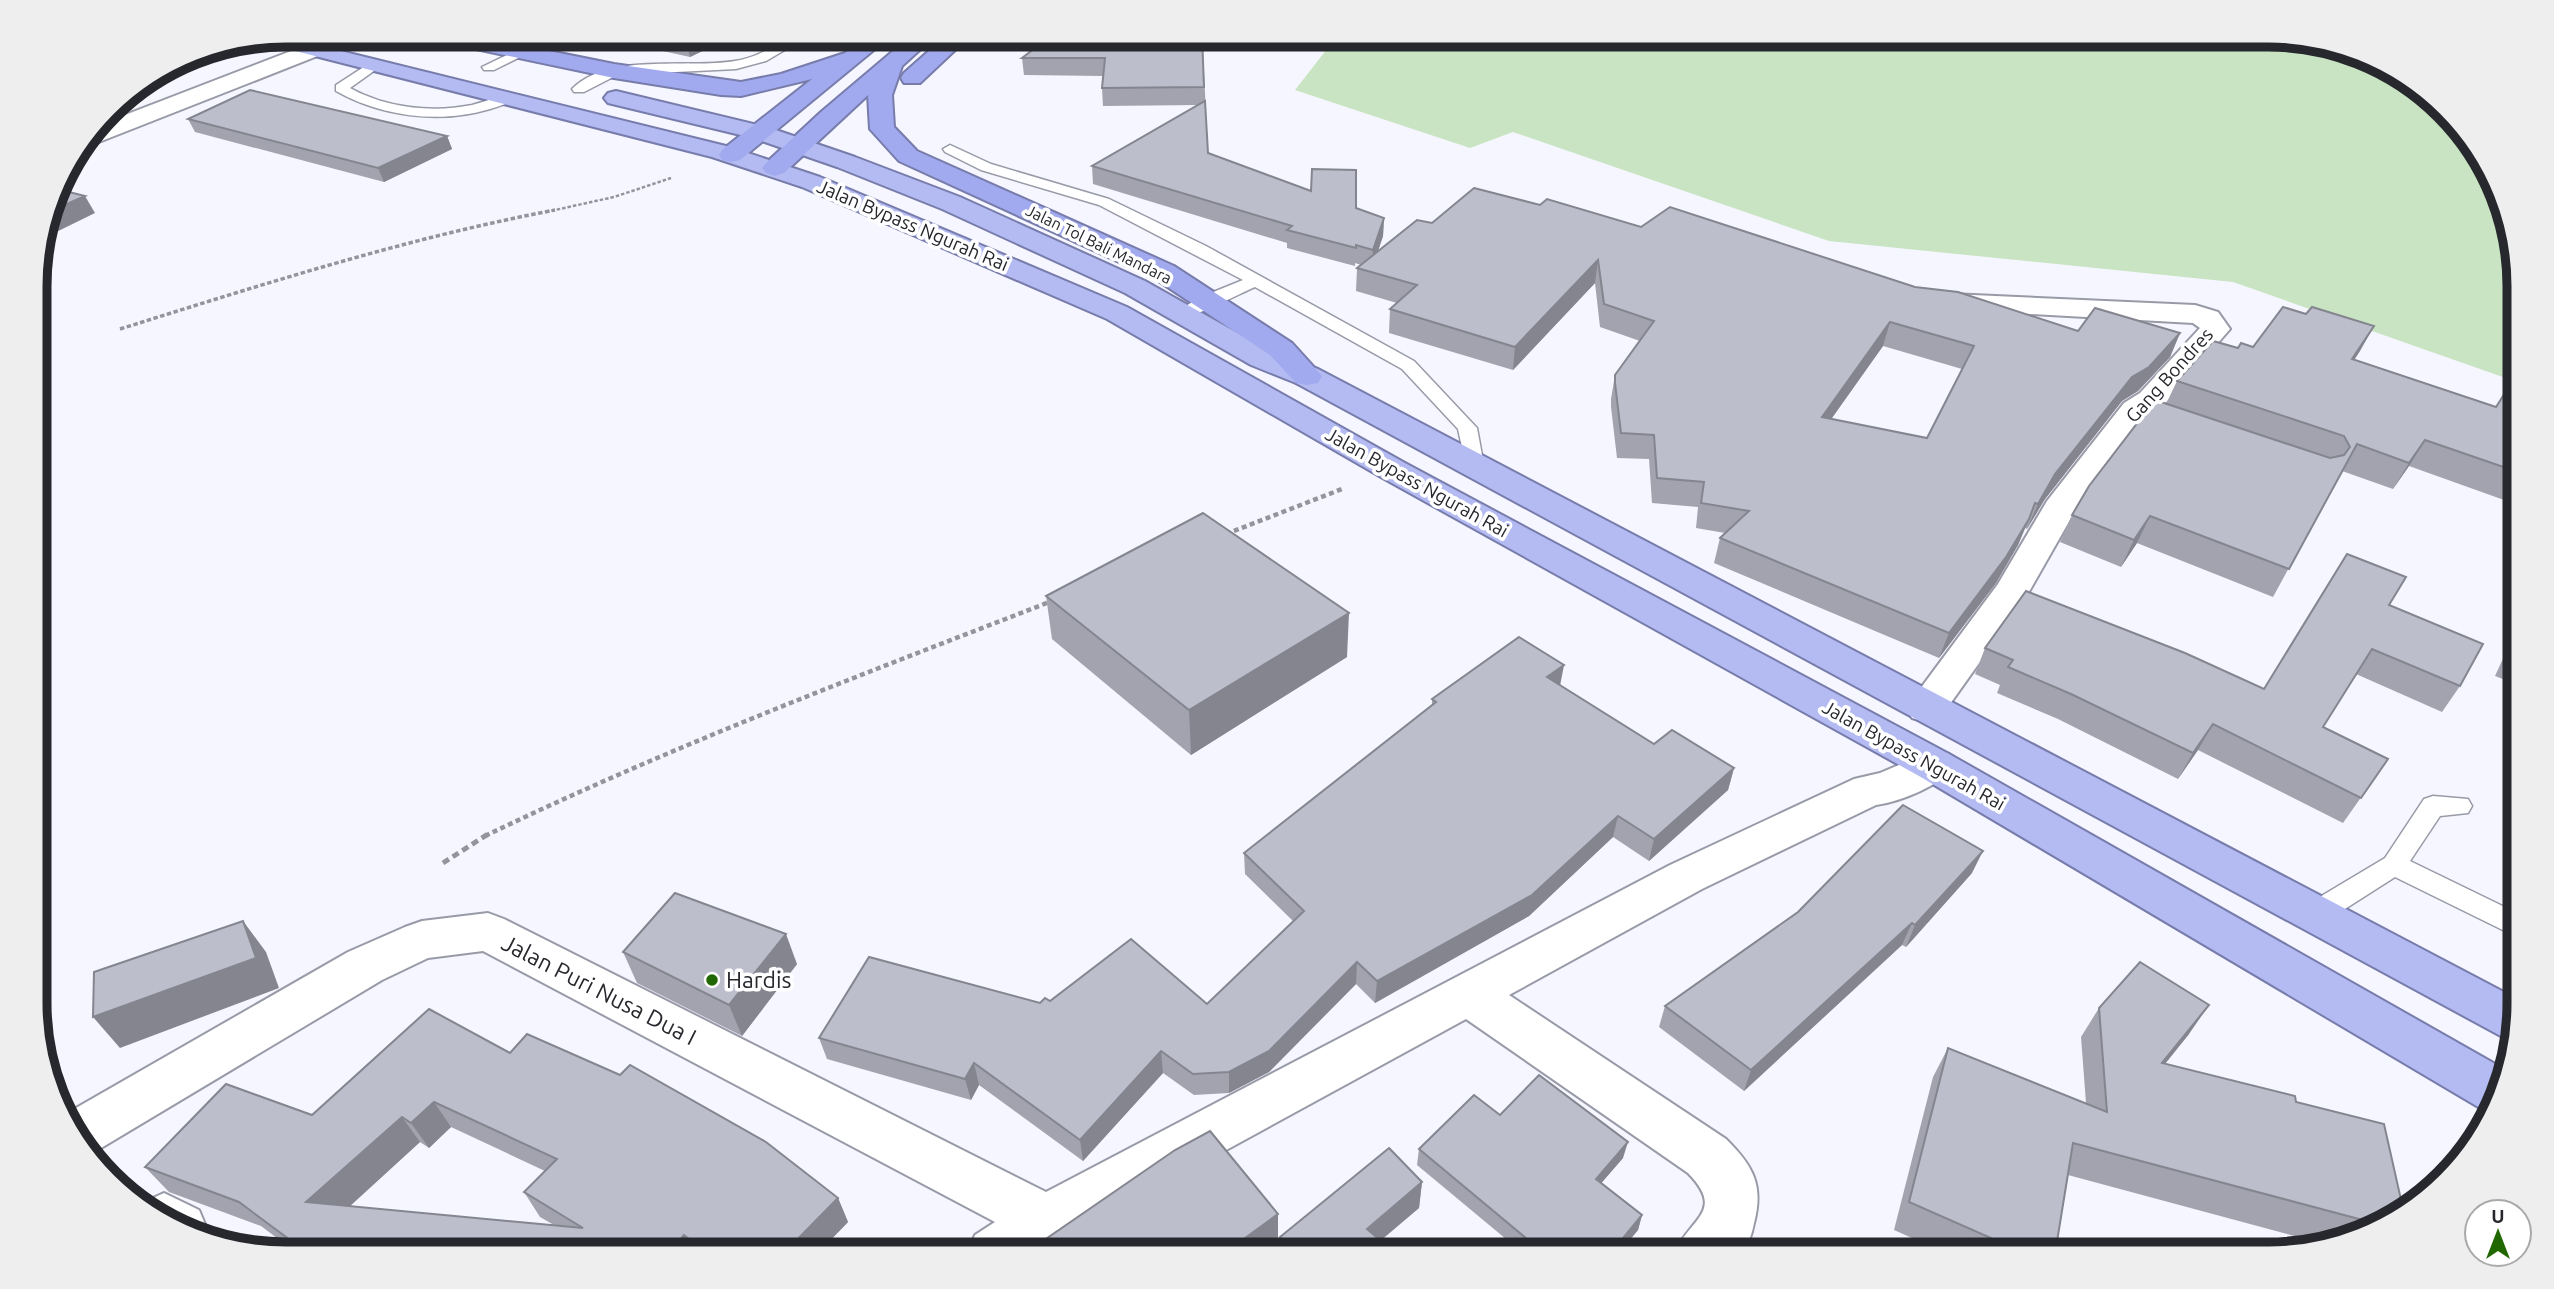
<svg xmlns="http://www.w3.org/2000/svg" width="2554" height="1289" font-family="Ubuntu,sans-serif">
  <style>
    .green { fill: #c9e4c2 }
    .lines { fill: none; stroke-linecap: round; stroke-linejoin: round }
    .service-casing { stroke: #989aa7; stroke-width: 3 }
    .minor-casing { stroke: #989aa7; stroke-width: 4 }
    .trunk-casing { stroke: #777cab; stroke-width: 4 }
    .motorway-casing { stroke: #777cab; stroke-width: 4 }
    .path-far3 { stroke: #94959c; stroke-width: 2.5; stroke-dasharray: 3.5 2; stroke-linecap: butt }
    .path-far2 { stroke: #94959c; stroke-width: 3.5; stroke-dasharray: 4.5 2.5; stroke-linecap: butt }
    .path-far1 { stroke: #94959c; stroke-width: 4.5; stroke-dasharray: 5 3.5; stroke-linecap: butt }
    .path { stroke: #94959c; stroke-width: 5; stroke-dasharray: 7 4.5; stroke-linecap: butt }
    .service { fill: #fff; fill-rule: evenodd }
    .minor { fill: #fff; fill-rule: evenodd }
    .trunk { fill: #b4bbf2; fill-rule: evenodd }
    .motorway { fill: #a2aaef; fill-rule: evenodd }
    .wall { fill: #a2a3af; fill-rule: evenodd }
    .shaded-wall { fill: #84858f }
    .building { fill: #bcbecc; stroke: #84858f; stroke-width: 2; fill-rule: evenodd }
    .poi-dot { fill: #216700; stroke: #fff; stroke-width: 2.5 }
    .labels { text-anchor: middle; stroke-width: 7; stroke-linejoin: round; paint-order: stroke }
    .far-street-label { font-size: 16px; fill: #27282d; stroke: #fff }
    .street-label { font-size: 19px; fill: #27282d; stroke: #fff }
    .near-poi-label { font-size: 23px; fill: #27282d; stroke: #fff; text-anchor: start }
    .near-street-label { font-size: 23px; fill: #27282d; stroke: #fff }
    .rim { fill: none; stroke: #27282d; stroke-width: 9 }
  </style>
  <rect width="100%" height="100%" fill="#f5f6ff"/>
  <polygon class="green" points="1322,35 2268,35 2379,61 2467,134 2517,254 2517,382 2233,282 1829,241 1513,132 1470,148 1295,90 1334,40"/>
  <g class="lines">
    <g class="service-casing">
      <g id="service">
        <polygon points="365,35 382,35 369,42 363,38"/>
        <polygon points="548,35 564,35 494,70 484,70 482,67"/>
        <path d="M794,35H810L766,61L736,69L617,75L584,92H574L572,89C609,52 687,69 735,61C757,58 776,45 794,35Z"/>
        <path d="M373,61L380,65L378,68L350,88C386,108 432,113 472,105C484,102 496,97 508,94L515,98C509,104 499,106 490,109C440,124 382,117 336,91V85Z"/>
        <path d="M950,145L991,164L1109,199L1206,246L1414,361L1477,428L1484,466L1481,470H1467L1458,429L1402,369L1255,287C1241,293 1187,321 1177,319L1174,315L1177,311L1201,297L1243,280L1099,205L981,170L945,152L943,149Z"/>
        <polygon points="2433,796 2468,799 2472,806 2468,813 2440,816 2410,861 2519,914 2519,938 2395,877 2323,923 2313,926 2303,923 2299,915 2303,907 2385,858 2424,799"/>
      </g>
    </g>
    <g class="minor-casing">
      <g id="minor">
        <polygon points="312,43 320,45 323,50 320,55 99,142 85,143 99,125"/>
        <polygon points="1951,294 2195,305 2218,312 2230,329 2162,407 2146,417 2075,511 2026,597 1940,718 1926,722 1912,718 1906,708 1998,584 2047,501 2124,403 2140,393 2200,328 2193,323 1941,309 1937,303 1941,297"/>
        <path d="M1934,750L1949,754L1955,765C1943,785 1899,802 1876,805L1702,889L1509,995L1726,1139C1753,1166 1764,1185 1754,1223C1752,1234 1748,1246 1741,1254H1674C1690,1217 1726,1212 1688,1173L1466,1019L1065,1238L1043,1254H967L975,1235L995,1222L483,951L428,958L382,980L96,1151L86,1155L69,1112L348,952L405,927L422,921L488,913L504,919L1046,1192L1670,865L1854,779L1880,773Z"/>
        <polygon points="164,1193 199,1210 207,1229 205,1235 175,1228 144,1202"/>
      </g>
    </g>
    <g class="trunk-casing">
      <g id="trunk">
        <polygon points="280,36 730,147 820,177 1127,307 1405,463 1949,754 2504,1069 2493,1113 2480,1108 1919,776 1381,477 1107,319 802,187 712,157 256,41"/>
        <polygon points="616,91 770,128 855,157 960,197 1145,281 1273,353 1318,369 2519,1000 2510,1041 1296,383 1251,365 1125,293 942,209 837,167 753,138 608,103 604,98 608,93"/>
      </g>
    </g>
    <g class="motorway-casing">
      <g id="motorway">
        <polygon points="427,35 470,35 614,64 741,82 781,74 845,53 868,35 892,35 740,160 731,162 722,160 719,155 722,150 812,79 741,96 721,95 614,78 438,41 430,40"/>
        <polygon points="912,35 936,35 902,66 892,95 894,127 917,151 1174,266 1292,343 1322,376 1318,383 1307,385 1296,383 1270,355 1154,278 899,161 870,129 868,95 784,173 775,176 766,173 762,168 766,163 821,112"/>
        <polygon points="947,35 971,35 920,83 904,83 901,78 904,73"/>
      </g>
    </g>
    <polyline class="path-far3" points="546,212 614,197 671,178"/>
    <path class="path-far2" d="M120,329C264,284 407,238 555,210"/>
    <g class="path-far1">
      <polyline points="1226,534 1342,489"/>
      <path d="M485,836C669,747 861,675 1052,601"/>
    </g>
    <polyline class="path" points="443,863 488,834"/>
    <use href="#service" class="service"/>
    <use href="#minor" class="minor"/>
    <use href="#trunk" class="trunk"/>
    <use href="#motorway" class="motorway"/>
  </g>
  <g class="wall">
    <polygon points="590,35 736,35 690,57"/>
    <path d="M1052,35H1214L1203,52L1208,153L1384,218L1383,236L1378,251L1432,223L1540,205L1915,287L2078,331L2180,333L2170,357L2138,391L2122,401L2045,499L2027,529L2025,528L2018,545L1996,583L1939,658L1714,563L1720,538L1725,533L1696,528L1698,507L1652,503L1649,459L1617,458L1611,407V399L1615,375L1640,341L1600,327L1595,283L1513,370L1389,333L1390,309L1397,303L1356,291L1357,268L1361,265L1355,263V266L1287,248V243L1093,184L1092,166L1199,105L1103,106L1102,88L1103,76L1024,75L1022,58ZM1883,346L1962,369L1927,438L1831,419Z"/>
    <polygon points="188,119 447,136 452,149 384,182 195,132"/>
    <polygon points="2306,314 2374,326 2354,360 2496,407 2517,374 2518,505 2409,466 2393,489 2342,471 2273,597 2137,543 2121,567 2060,542 2072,515 2166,404 2177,381 2238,348 2253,347"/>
    <polygon points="1046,596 1347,657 1191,755 1052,639"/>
    <polygon points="2389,605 2460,686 2442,712 2356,674 2323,727 2388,759 2343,823 2198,750 2178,779 2058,719 1997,693 2000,685 1975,674 1985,648 2264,689"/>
    <polygon points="2518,626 2518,685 2495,676"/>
    <polygon points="1560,685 1654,744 1734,768 1728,790 1649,861 1613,837 1529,916 1375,1003 1356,984 1269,1072 1229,1093 1194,1095 1163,1073 1083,1161 979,1085 971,1100 827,1059 819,1038 1050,1001 1207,1004 1293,921 1245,874 1244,853 1432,705 1432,699"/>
    <polygon points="1972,873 1906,947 1902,945 1744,1091 1659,1027 1665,1006"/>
    <polygon points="623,952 797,964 742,1036 637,983"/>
    <polygon points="2099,1008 2189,1034 2165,1064 2296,1102 2404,1213 2317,1242 2068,1175 2055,1254 1948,1254 1894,1230 1933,1077 1948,1048 2086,1103 2081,1037"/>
    <path d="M510,1053L838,1198L848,1222L817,1254H298L261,1226L169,1192L145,1167ZM451,1127L545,1171L524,1192L540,1217L554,1225L350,1206L420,1142L429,1148Z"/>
    <polygon points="1500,1115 1623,1158 1601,1183 1642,1215 1638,1230 1618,1254 1524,1254 1417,1165 1419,1149"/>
    <polygon points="1422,1182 1419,1208 1380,1240 1396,1254 1280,1254 1280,1237"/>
  </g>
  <g class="shaded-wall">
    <polygon points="692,35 736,35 690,57 685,38"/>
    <polygon points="1202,35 1214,35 1202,52"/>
    <polygon points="447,136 452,149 384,182 378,168"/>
    <polygon points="85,196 95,213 44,238 51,211"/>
    <polygon points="1384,218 1383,236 1372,269 1373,250"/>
    <polygon points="1598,260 1595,283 1513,370 1515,347"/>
    <polygon points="1890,322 1883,346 1815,442 1822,417"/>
    <polygon points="2374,326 2360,351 2338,385 2352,359"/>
    <polygon points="2180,333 2170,357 2138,391 2122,401 2045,499 2027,529 2038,504 2055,474 2132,377"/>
    <polygon points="2425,440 2409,466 2393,489 2409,463"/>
    <polygon points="2150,516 2137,543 2121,567 2134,540"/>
    <polygon points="2029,519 2018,545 1996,583 1939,658 1949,633"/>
    <polygon points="1349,613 1347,657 1191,755 1189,710"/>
    <polygon points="1564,665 1560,686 1547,677"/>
    <polygon points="2213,724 2198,750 2178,779 2193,753"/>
    <polygon points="1734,768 1728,790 1649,861 1654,839"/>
    <polygon points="1618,816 1613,837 1529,916 1375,1003 1377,981"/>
    <polygon points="1983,851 1972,873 1906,947 1915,925"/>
    <polygon points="243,921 266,952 279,988 120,1048 93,1017"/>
    <polygon points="1912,923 1902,945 1744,1091 1751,1070"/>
    <polygon points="786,934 797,964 742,1036 729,1005"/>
    <polygon points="1357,962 1356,984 1269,1072 1229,1093 1229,1072"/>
    <polygon points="2209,1005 2189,1034 2142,1092 2162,1063"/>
    <polygon points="1161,1051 1163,1073 1083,1161 1080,1140"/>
    <polygon points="974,1063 979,1085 971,1100 965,1079"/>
    <polygon points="434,1102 451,1127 429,1148 411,1123"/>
    <polygon points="402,1117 420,1142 327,1227 306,1202"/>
    <polygon points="1628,1142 1623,1158 1592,1194 1596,1179"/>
    <polygon points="1422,1182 1419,1208 1365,1254 1367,1229"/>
    <polygon points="838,1198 848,1222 817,1254 783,1254"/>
    <polygon points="1278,1214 1278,1242 1262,1254 1223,1254"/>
    <polygon points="1642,1215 1638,1230 1618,1254 1610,1254"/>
    <polygon points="684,1235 695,1254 667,1254"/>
    <polygon points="402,1246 408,1254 398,1254"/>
  </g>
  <g class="building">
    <polygon points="669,35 692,35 685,38"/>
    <polygon points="1052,35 1202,35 1204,87 1102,88 1105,58 1022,58"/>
    <polygon points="250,90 447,136 378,168 188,119"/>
    <polygon points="1205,101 1208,153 1311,191 1312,169 1356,170 1356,208 1384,218 1373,250 1356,245 1356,248 1287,230 1292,226 1092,166"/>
    <path d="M1474,188L1540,205L1547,199L1641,227L1670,207L1915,287L1958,292L2078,331L2095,308L2180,333L2149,367L2132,377L2055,474L2038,504L2035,503L2029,519L2006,557L1949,633L1720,538L1749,511L1701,503L1704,482L1657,478L1654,435L1621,433L1615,383V375L1654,321L1604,304L1598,260L1515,347L1390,309L1417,285L1357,268L1417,220L1432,223ZM1890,322L1974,346L1927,438L1822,417Z"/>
    <polygon points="57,189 85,196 51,211"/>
    <polygon points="2283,307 2306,314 2312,307 2374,326 2352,359 2496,407 2517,374 2518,472 2425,440 2409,463 2357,444 2289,569 2150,516 2134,540 2072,515 2089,486 2155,400 2330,458 2344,455 2350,447 2344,436 2177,381 2213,341 2238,348 2241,343 2253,347"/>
    <polygon points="1203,513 1349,613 1189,710 1046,596"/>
    <polygon points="2347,554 2406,577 2389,605 2483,644 2460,686 2372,649 2323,727 2388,759 2361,798 2213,724 2193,753 2071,694 2008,667 2013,660 1985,648 2026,591 2185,653 2264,689"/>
    <polygon points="1519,637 1564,665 1547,677 1654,744 1672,730 1734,768 1654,839 1618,816 1532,895 1377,981 1357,962 1269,1051 1229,1072 1193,1074 1161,1051 1080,1140 974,1063 965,1079 819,1038 869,957 1040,1003 1045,998 1050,1001 1131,939 1207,1004 1304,911 1244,853 1436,702 1432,699"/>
    <polygon points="1903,805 1983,851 1915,925 1912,923 1751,1070 1665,1006 1798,912"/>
    <polygon points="675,893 786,934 729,1005 623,952"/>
    <polygon points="243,921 256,958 93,1017 94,972"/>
    <polygon points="2140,962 2209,1005 2162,1063 2295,1096 2296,1102 2384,1124 2404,1213 2374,1223 2073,1143 2055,1254 2027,1254 1909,1202 1948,1048 2107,1112 2099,1008"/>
    <path d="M429,1009L510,1053L527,1034L620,1075L630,1065L766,1142L838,1198L783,1254H708L684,1235L667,1254H413L402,1246L398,1254H309L239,1202L145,1167L226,1084L312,1115ZM434,1102L557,1159L524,1192L583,1228L306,1202L402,1117L411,1123Z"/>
    <polygon points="1539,1075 1628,1142 1596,1179 1642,1215 1610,1254 1545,1254 1419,1149 1474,1095 1500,1115"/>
    <polygon points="1210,1131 1278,1214 1223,1254 1024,1254 1175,1150"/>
    <polygon points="1389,1148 1422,1182 1367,1229 1396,1254 1296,1254 1280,1237"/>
  </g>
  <circle class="poi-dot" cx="712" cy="980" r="7"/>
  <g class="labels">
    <g class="far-street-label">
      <text transform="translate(1099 244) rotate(26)" y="6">Jalan Tol Bali Mandara</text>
    </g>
    <g class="street-label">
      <text transform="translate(913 225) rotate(23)" y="7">Jalan Bypass Ngurah Rai</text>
      <text transform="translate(2169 375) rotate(-48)" y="7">Gang Bondres</text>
      <text transform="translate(1417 482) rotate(29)" y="7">Jalan Bypass Ngurah Rai</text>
      <text transform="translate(1914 755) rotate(29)" y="7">Jalan Bypass Ngurah Rai</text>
    </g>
    <g class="near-poi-label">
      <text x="726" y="988">Hardis</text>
    </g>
    <g class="near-street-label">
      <text transform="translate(599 990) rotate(27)" y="8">Jalan Puri Nusa Dua I</text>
    </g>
  </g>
  <path d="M0 0H2554V1289H0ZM286 47H2268A239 239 0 0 1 2507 286V1003A239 239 0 0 1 2268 1242H286A239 239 0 0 1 47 1003V286A239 239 0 0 1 286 47Z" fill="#eee" fill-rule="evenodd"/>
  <path class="rim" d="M286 47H2268A239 239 0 0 1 2507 286V1003A239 239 0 0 1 2268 1242H286A239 239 0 0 1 47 1003V286A239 239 0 0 1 286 47Z"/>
  <g transform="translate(2498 1233)"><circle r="33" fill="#ffffff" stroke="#a9a9ab" stroke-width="2"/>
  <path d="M0-5L12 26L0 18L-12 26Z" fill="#216700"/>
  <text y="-10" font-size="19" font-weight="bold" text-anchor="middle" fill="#27282d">U</text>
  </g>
</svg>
